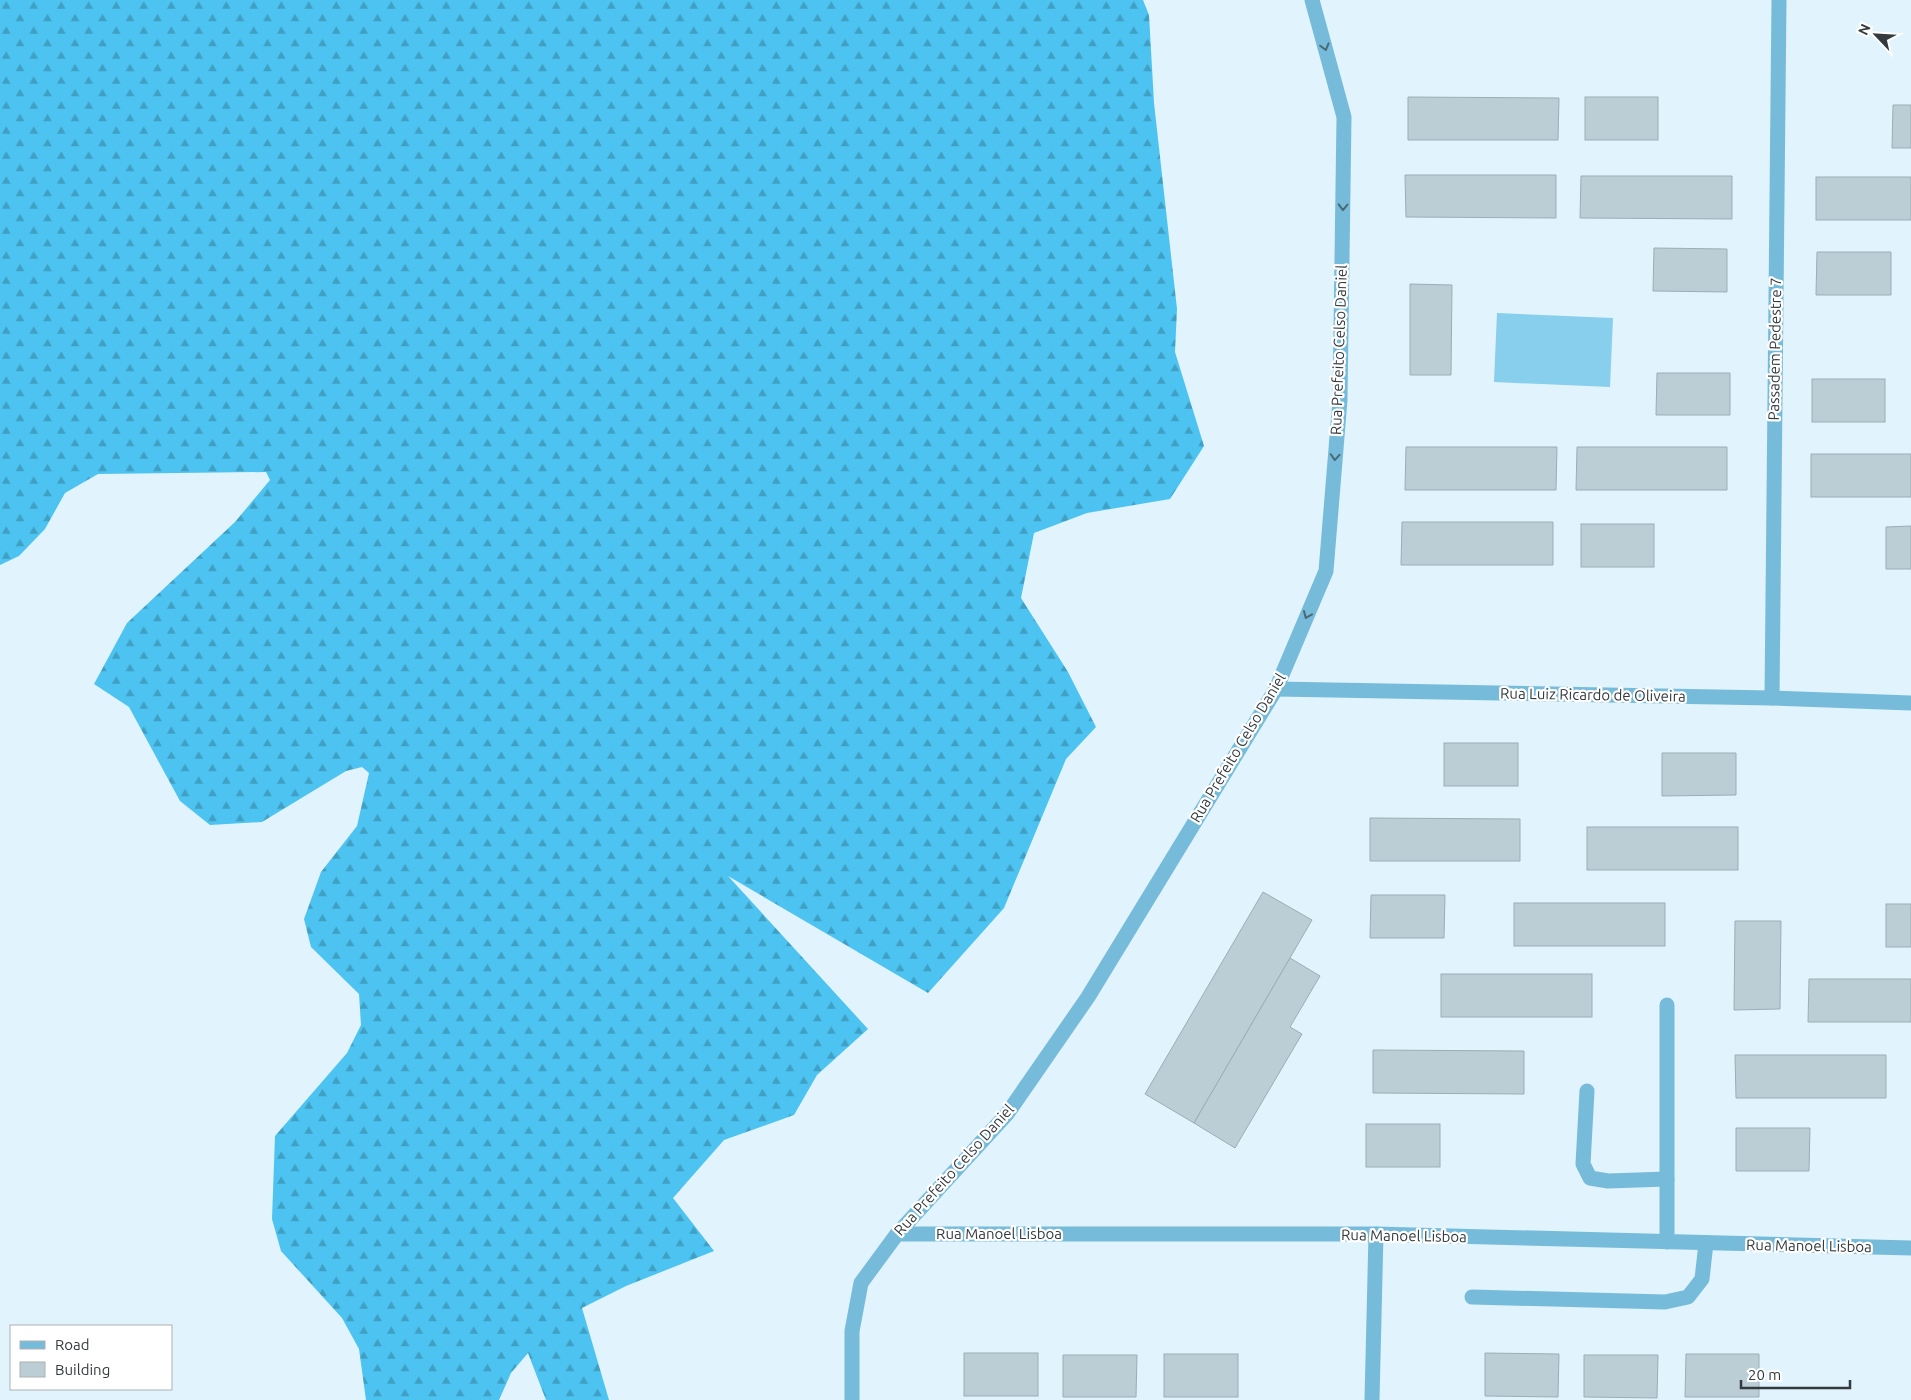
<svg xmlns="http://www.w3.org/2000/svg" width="1911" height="1400" font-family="Ubuntu,sans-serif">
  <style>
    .grass { fill: #88ceed }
    .forest { fill: url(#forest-firs) }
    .building { fill: #bbcdd5; stroke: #9cadb5 }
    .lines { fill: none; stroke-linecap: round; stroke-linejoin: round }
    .minor { stroke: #76bcda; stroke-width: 15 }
    .oneway { stroke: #4b6875 }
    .labels { text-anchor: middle; stroke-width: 4.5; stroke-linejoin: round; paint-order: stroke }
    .street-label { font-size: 15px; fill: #343b3f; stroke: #fff }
  </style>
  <defs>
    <pattern id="forest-firs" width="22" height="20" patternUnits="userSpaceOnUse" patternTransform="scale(1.25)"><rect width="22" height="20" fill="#4cc3f0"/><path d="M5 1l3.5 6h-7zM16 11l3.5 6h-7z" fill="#40a0c4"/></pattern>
  </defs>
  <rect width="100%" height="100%" fill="#e1f3fc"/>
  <polygon class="grass" points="1497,313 1613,318 1610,387 1494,382"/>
  <polygon class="forest" points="0,0 1143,0 1149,15 1154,103 1177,309 1175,352 1204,446 1170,499 1087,513 1034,533 1021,598 1068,672 1096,727 1066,759 1004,908 928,993 728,876 868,1029 817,1075 794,1115 724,1140 673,1198 714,1251 626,1286 582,1308 609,1400 546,1400 528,1353 511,1373 499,1400 366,1400 359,1349 342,1318 281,1251 272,1219 275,1136 347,1053 361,1025 359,994 311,947 304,919 321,872 357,826 369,773 362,767 346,771 262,822 210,825 180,801 129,707 94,684 127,623 235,522 270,480 266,472 98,474 65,493 45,529 19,556 0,565"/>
  <g class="building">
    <polygon points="1408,97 1559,98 1558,140 1408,140"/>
    <rect x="1585" y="97" width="73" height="43"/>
    <polygon points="1893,105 1911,105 1911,148 1892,148"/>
    <polygon points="1405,175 1556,175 1556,218 1406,217"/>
    <polygon points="1581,176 1732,176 1732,219 1580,218"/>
    <rect x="1816" y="177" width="95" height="43"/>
    <polygon points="1654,248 1727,249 1727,292 1653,291"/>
    <polygon points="1817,252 1891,252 1891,295 1816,295"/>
    <polygon points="1410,284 1452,285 1451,375 1410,375"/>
    <polygon points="1657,373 1730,373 1730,415 1656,415"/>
    <rect x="1812" y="379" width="73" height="43"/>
    <polygon points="1406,447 1557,447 1556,490 1405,490"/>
    <polygon points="1577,447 1727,447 1727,490 1576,490"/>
    <rect x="1811" y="454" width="100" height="43"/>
    <polygon points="1402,522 1553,522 1553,565 1401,565"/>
    <rect x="1581" y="524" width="73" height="43"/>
    <polygon points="1911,526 1911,569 1886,569 1886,527"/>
    <rect x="1444" y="743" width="74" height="43"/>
    <polygon points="1662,753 1736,753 1736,795 1662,796"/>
    <polygon points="1370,818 1520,819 1520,861 1370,861"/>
    <rect x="1587" y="827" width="151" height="43"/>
    <polygon points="1263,892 1312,920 1194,1123 1145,1094"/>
    <polygon points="1371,895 1445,895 1444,938 1370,938"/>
    <rect x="1514" y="903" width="151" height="43"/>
    <rect x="1886" y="904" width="25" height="43"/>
    <polygon points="1735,921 1781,921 1780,1009 1734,1010"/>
    <polygon points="1290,958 1320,976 1290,1027 1302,1034 1235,1148 1194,1123"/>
    <rect x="1441" y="974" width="151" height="43"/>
    <polygon points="1809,979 1911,979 1911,1022 1808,1022"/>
    <polygon points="1373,1050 1524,1051 1524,1094 1373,1093"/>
    <polygon points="1735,1055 1886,1055 1886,1098 1736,1098"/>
    <rect x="1366" y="1124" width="74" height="43"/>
    <polygon points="1736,1128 1810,1128 1809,1171 1736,1171"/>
    <rect x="964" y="1353" width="74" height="43"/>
    <polygon points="1485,1353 1559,1354 1558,1397 1485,1396"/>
    <rect x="1164" y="1354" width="74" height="43"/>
    <polygon points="1686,1354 1759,1354 1759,1397 1685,1397"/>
    <polygon points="1063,1355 1137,1355 1136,1397 1063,1397"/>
    <polygon points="1584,1355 1658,1355 1657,1398 1584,1397"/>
  </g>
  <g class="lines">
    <g class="minor">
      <polyline points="1276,689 1772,698 1911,703"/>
      <polyline points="1772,698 1779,0"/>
      <polyline points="1667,1005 1667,1242"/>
      <polyline points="1587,1091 1583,1164 1590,1178 1608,1181 1667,1179"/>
      <polyline points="897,1234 1376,1234 1911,1248"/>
      <polyline points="1472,1297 1665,1302 1688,1297 1702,1279 1706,1243"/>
      <polyline points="852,1400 852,1331 861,1283 897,1234 1007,1114 1088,997 1276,689 1326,571 1340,400 1344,117 1312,0"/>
      <polyline points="1372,1400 1376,1234"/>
    </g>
  </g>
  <defs><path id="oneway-chevron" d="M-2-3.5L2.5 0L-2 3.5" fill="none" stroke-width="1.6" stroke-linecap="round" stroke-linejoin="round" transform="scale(1.25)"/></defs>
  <g class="oneway">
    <use href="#oneway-chevron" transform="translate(1325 47) rotate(75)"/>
    <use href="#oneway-chevron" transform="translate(1343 207) rotate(91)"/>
    <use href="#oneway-chevron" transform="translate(1335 457) rotate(94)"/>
    <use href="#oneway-chevron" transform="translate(1307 615) rotate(113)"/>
  </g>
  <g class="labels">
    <g class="street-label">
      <text transform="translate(1775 349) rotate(-89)" y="5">Passadem Pedestre 7</text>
      <text transform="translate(1339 350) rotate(-88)" y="5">Rua Prefeito Celso Daniel</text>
      <text transform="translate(1593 695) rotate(1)" y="5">Rua Luiz Ricardo de Oliveira</text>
      <text transform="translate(1238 748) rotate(-59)" y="5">Rua Prefeito Celso Daniel</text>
      <text transform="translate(954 1170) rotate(-48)" y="5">Rua Prefeito Celso Daniel</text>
      <text x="999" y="1239">Rua Manoel Lisboa</text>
      <text transform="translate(1404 1236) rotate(1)" y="5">Rua Manoel Lisboa</text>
      <text transform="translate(1809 1246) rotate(1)" y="5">Rua Manoel Lisboa</text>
    </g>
  </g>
  <rect x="10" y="1325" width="162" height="65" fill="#ffffff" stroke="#aeb1b2"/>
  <rect x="20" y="1341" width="25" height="8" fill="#76bcda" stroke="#aeb1b2"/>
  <text x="55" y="1350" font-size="15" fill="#343b3f">Road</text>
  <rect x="20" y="1362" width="25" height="15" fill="#bbcdd5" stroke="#aeb1b2"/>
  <text x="55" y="1375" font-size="15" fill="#343b3f">Building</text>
  <g transform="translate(1876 35) rotate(295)" stroke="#ffffff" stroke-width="4" paint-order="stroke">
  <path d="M0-4L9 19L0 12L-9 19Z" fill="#343b3f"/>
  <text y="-8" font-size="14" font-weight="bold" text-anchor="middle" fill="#343b3f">N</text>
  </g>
  <path d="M1741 1380v8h109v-8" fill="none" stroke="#343b3f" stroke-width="2.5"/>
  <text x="1748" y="1380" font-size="15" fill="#343b3f" stroke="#ffffff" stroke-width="4" paint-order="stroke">20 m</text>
</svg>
